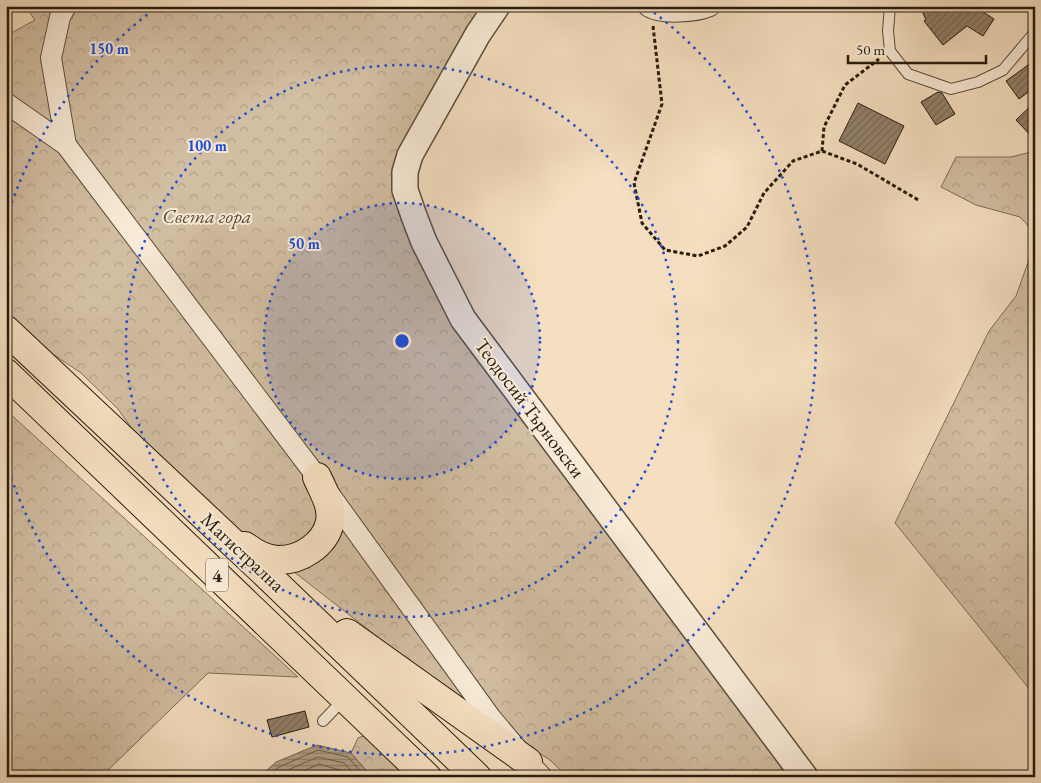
<svg xmlns="http://www.w3.org/2000/svg" width="1041" height="783" font-family="'EB Garamond',serif">
  <style>
    .forest { fill: url(#forest-crowns); stroke: #7c6d58 }
    .water { fill: url(#water-rules); stroke: #796954 }
    .lines { fill: none; stroke-linecap: round; stroke-linejoin: round }
    .shore { stroke: #6b5c48; stroke-width: 1 }
    .building { fill: url(#building-hatch); stroke: #271c0e }
    .service-casing { stroke: #5a4d3a; stroke-width: 12 }
    .minor-casing { stroke: #5a4d3a; stroke-width: 22 }
    .tertiary-casing { stroke: #5a4d3a; stroke-width: 28 }
    .primary-casing { stroke: #271c0e; stroke-width: 30 }
    .path { stroke: #271c0e; stroke-width: 3; stroke-dasharray: 4 2.5; stroke-linecap: butt }
    .service { stroke: #f8ead6; stroke-width: 10 }
    .minor { stroke: #f8ead6; stroke-width: 20 }
    .tertiary { stroke: #f8ead6; stroke-width: 25 }
    .primary { stroke: #f5dfc0; stroke-width: 28 }
    .ring { fill: none; stroke: #1d4ed8; stroke-width: 2.5; stroke-dasharray: 2.5 5 }
    .labels { text-anchor: middle; stroke-width: 4; stroke-linejoin: round; paint-order: stroke }
    .shield { fill: #f8ead6; stroke: #665a4a; stroke-width: 1 }
    .shield-label { font-size: 19px; font-weight: bold; fill: #271c0e }
    .park-label { font-size: 20px; font-style: italic; fill: #5a4d3a; stroke: #f8ead6 }
    .street-label { font-size: 20px; fill: #271c0e; stroke: #f8ead6 }
    .centre { fill: #1d4ed8; stroke: #f8ead6; stroke-width: 2.5 }
    .ring-label { font-size: 15px; text-anchor: middle; font-weight: bold; fill: #1d4ed8; stroke: #f8ead6; stroke-width: 4; stroke-linejoin: round; paint-order: stroke }
  </style>
  <defs>
    <pattern id="forest-crowns" width="20" height="18" patternUnits="userSpaceOnUse" patternTransform="scale(1.25)"><rect width="20" height="18" fill="#d2bea2"/><path d="M2 6a3 3 0 1 1 6 0M12 15a3 3 0 1 1 6 0" fill="none" stroke="#b4a38a"/></pattern>
    <pattern id="water-rules" width="6" height="5" patternUnits="userSpaceOnUse" patternTransform="scale(1.25)"><rect width="6" height="5" fill="#af9d83"/><path d="M0 2.5h6" fill="none" stroke="#8e7f6a"/></pattern>
    <pattern id="building-hatch" width="6" height="6" patternUnits="userSpaceOnUse" patternTransform="scale(1.25)"><rect width="6" height="6" fill="#92816b"/><path d="M-1 1l2-2M0 6l6-6M5 7l2-2" fill="none" stroke="#776956"/></pattern>
  </defs>
  <rect width="100%" height="100%" fill="#f5dfc0"/>
  <filter id="stains"><feTurbulence type="fractalNoise" baseFrequency=".004" numOctaves="4"/><feColorMatrix values="0 0 0 0 .2 0 0 0 0 .09 0 0 0 0 .02 0 0 0 .5 -.17"/></filter>
  <radialGradient id="worn" r=".72"><stop offset=".6" stop-color="#630" stop-opacity="0"/><stop offset="1" stop-color="#630" stop-opacity=".3"/></radialGradient>
  <g class="forest">
    <polygon points="25,6 497,6 405,172 443,280 805,777 568,777 550,760 464,704 213,509 147,450 118,409 81,373 26,336 6,317 6,36 35,20"/>
    <polygon points="1035,151 1035,233 1020,217 976,205 941,187 956,157 1011,157"/>
    <polygon points="1035,243 1035,696 895,523 989,331 1016,296"/>
    <polygon points="6,410 298,677 208,673 101,777 6,777"/>
    <polygon points="373,732 420,777 372,777 351,753 358,738"/>
  </g>
  <polygon class="water" points="317,745 351,753 372,777 259,777 276,762"/>
  <g class="lines">
    <g class="shore">
      <polyline points="267,777 279,767 318,750 348,757 365,777"/>
      <polyline points="277,777 283,772 318,757 344,763 357,777"/>
      <polyline points="290,777 319,764 340,770 347,777"/>
    </g>
  </g>
  <g class="building">
    <polygon points="920,6 974,6 994,19 983,36 967,26 943,45 924,21 926,20"/>
    <polygon points="1035,60 1035,87 1019,99 1006,81"/>
    <polygon points="938,92 942,93 955,114 936,125 921,102"/>
    <polygon points="1035,102 1035,140 1016,120"/>
    <polygon points="858,103 904,126 885,164 839,141"/>
    <polygon points="305,711 309,727 272,737 267,720"/>
  </g>
  <g class="lines">
    <g class="service-casing">
      <g id="service">
        <polyline points="890,6 888,31 890,51 908,74 951,89 978,82 1003,70 1035,32"/>
        <polyline points="323,721 344,699"/>
      </g>
    </g>
    <g class="minor-casing">
      <g id="minor">
        <polyline points="66,6 60,17 51,58 66,145"/>
        <path d="M648,6C660,15 697,12 710,6"/>
        <polyline points="6,103 66,145 317,477 491,718 528,762 542,777"/>
      </g>
    </g>
    <g class="tertiary-casing">
      <polyline id="tertiary" points="497,6 478,34 410,155 405,172 405,190 414,216 424,242 463,319 805,777"/>
    </g>
    <g class="primary-casing">
      <g id="primary">
        <polyline points="6,330 269,577 477,777"/>
        <polyline points="6,373 427,777"/>
        <path d="M245,546C254,553 265,559 277,560C300,561 325,545 330,522C333,506 323,491 317,477"/>
        <polyline points="347,633 528,762"/>
      </g>
    </g>
    <g class="path">
      <polyline points="653,26 662,104 634,183 642,223 665,250 698,256 725,246 747,227 764,193 793,161 822,151 857,164 920,201"/>
      <polyline points="822,151 824,127 845,85 879,59"/>
    </g>
    <use href="#service" class="service"/>
    <use href="#minor" class="minor"/>
    <use href="#tertiary" class="tertiary"/>
    <use href="#primary" class="primary"/>
  </g>
  <circle cx="402" cy="341" r="138" fill="#1d4ed8" fill-opacity=".12"/>
  <g class="ring">
    <circle cx="402" cy="341" r="138"/>
    <circle cx="402" cy="341" r="276"/>
    <path d="M7 217A414 414 0 0 1 156 8M648 8A414 414 0 1 1 7 465"/>
  </g>
  <g class="labels">
    <rect class="shield" x="206" y="558.5" width="22" height="33" rx="4"/>
    <g class="shield-label">
      <text x="217" y="582">4</text>
    </g>
    <g class="park-label">
      <text x="207" y="223">Света гора</text>
    </g>
    <g class="street-label">
      <text transform="translate(530 408) rotate(53)" y="7">Теодосий Търновски</text>
      <text transform="translate(243 552) rotate(43)" y="7">Магистрална</text>
    </g>
  </g>
  <circle cx="402" cy="341" r="8" class="centre"/>
  <g class="ring-label">
    <text x="109" y="54">150 m</text>
    <text x="207" y="151">100 m</text>
    <text x="304" y="249">50 m</text>
  </g>
  <rect width="1041" height="783" fill="none" stroke="#f5dfc0" stroke-width="25"/>
  <rect x="8" y="8" width="1026" height="768" fill="none" stroke="#271c0e" stroke-width="2.5"/>
  <rect x="12" y="12" width="1016" height="758" fill="none" stroke="#271c0e"/>
  <path d="M848 55v8h138v-8" fill="none" stroke="#271c0e" stroke-width="2.5"/>
  <text x="856" y="55" font-size="15" fill="#271c0e" stroke="#f8ead6" stroke-width="4" paint-order="stroke">50 m</text>
  <rect width="100%" height="100%" filter="url(#stains)"/>
  <rect width="100%" height="100%" fill="url(#worn)"/>
</svg>
